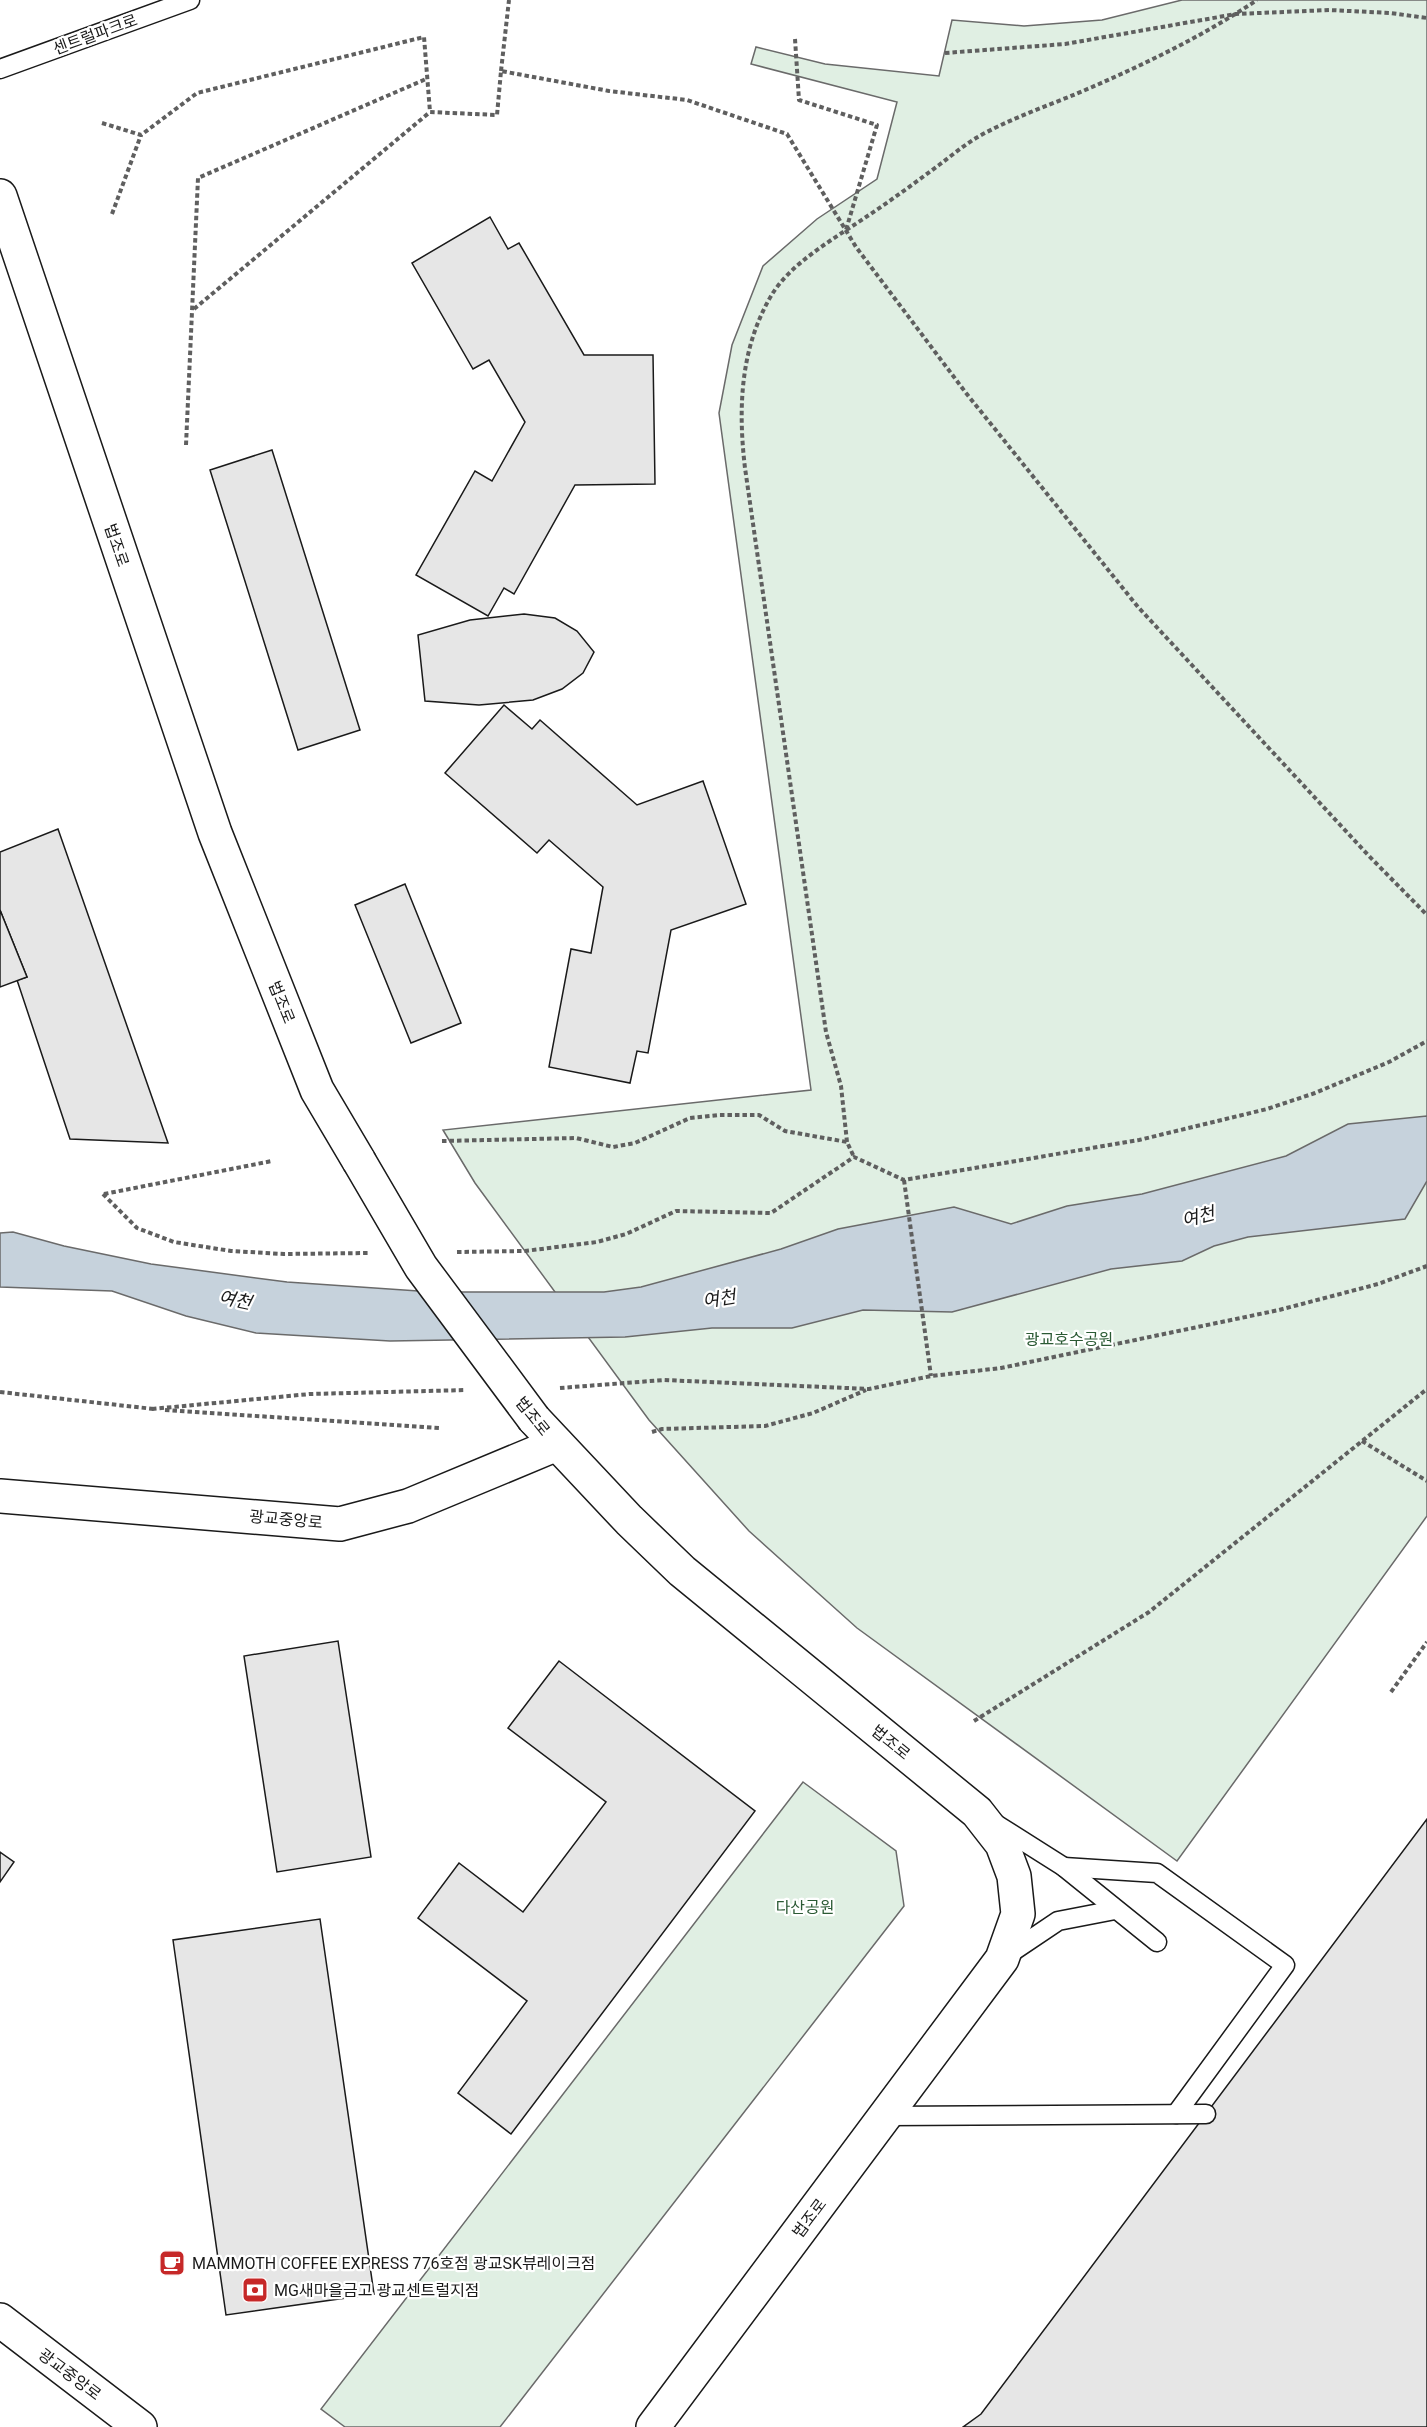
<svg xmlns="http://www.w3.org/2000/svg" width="1427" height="2427" font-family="Roboto,'Noto Sans KR',sans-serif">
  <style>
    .green { fill: #e0efe3; stroke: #6a6a6a; stroke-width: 1.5 }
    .water { fill: #c6d2dc; stroke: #6a6a6a; stroke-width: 1.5 }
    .building { fill: #e6e6e6; stroke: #1a1a1a; stroke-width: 1.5 }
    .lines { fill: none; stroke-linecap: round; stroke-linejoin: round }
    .service-casing { stroke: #1a1a1a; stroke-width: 21 }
    .minor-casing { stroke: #1a1a1a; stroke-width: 36 }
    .tertiary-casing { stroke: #1a1a1a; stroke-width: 36 }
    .secondary-casing { stroke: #1a1a1a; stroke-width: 36 }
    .path { stroke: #5f5f5f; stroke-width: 4; stroke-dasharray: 4.5 3; stroke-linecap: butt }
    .service { stroke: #fff; stroke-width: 18 }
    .minor { stroke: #fff; stroke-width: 33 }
    .tertiary { stroke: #fff; stroke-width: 33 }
    .secondary { stroke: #fff; stroke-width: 33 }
    .tertiary-bridge-casing { stroke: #1a1a1a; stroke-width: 36; stroke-linecap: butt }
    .tertiary-bridge { stroke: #fff; stroke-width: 33 }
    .labels { text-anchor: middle; stroke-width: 4.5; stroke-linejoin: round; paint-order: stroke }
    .street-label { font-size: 16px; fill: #1a1a1a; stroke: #fff }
    .park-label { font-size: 16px; fill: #2b5a34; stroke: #fff }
    .poi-label { font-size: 16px; fill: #1a1a1a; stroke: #fff; text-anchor: start }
    .water-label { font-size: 18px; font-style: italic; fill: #1a1a1a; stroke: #fff }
  </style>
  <rect width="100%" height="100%" fill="#fff"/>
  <g class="green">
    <polygon points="1182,0 1427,0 1427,1516 1177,1861 857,1628 749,1531 649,1420 475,1183 443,1130 811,1090 719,413 732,345 763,266 817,219 877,179 897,102 751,64 756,47 825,64 939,76 952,20 1024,26 1102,20"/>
    <polygon points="803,1782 896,1851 904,1906 500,2427 345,2427 321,2409"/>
  </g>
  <polygon class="water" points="1427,1116 1427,1181 1405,1219 1248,1237 1214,1246 1182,1261 1111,1269 952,1312 863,1310 792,1328 712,1328 625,1337 390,1341 256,1333 186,1316 112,1291 0,1287 0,1233 13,1232 64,1246 151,1264 287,1282 433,1292 604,1292 641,1287 781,1249 838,1229 954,1207 1011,1224 1067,1206 1142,1194 1286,1156 1348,1124"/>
  <g class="building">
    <polygon points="490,217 508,249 519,243 584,355 653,355 655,484 575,485 514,594 504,588 488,616 416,575 475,471 492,481 525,422 489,360 473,369 412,263"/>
    <polygon points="272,450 360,730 298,750 210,470"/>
    <polygon points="524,614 555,618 577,631 594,652 583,673 562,689 533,700 479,705 425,701 418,635 470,620"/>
    <polygon points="504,705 532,729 540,720 637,805 703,781 746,904 671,930 648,1053 637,1051 630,1083 549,1067 571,949 591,953 603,887 549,840 537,853 445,773"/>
    <polygon points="58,829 168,1143 70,1139 17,980 27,977 0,910 0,852"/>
    <polygon points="405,884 461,1023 411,1043 355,905"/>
    <polygon points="0,910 27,977 0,987"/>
    <polygon points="338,1641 371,1857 277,1872 244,1656"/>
    <polygon points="559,1661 755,1811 511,2134 458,2093 527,2001 418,1918 459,1863 523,1912 606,1802 508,1728"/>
    <polygon points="1427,1819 1427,2427 963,2427 981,2414"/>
    <polygon points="0,1852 14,1862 0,1882"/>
    <polygon points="320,1919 374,2294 226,2315 173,1940"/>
  </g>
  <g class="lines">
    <g class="service-casing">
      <g id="service">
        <polyline points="0,69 190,0"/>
        <polyline points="996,1824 1064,1867 1157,1942"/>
        <polyline points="1064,1867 1157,1873 1285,1965 1176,2114"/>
        <polyline points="1006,1956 1058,1921 1115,1910"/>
        <polyline points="885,2116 1206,2114"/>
      </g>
    </g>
    <g class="minor-casing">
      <polyline id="minor" points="0,1496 340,1524 408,1506 557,1444"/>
    </g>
    <g class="tertiary-casing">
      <g id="tertiary">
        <polyline points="0,196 215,833 317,1090 359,1161"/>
        <polyline points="534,1419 629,1520 682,1571 977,1812 1002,1844 1014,1876 1018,1914 1002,1959 653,2427"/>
      </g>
    </g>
    <g class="secondary-casing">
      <polyline id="secondary" points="0,2320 140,2427"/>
    </g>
    <g class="path">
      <polyline points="795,39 799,100 877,125 846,230"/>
      <polyline points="945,53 1065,44 1236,14 1329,10 1390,13 1427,18"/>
      <polyline points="501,71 509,0"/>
      <polyline points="102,123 141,135 197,93 424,37 430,112 497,115 501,71 609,91 687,100 787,134 856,247 966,393 1138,607 1368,855 1427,915"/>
      <polyline points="112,214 141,135"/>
      <polyline points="194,309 430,112"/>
      <polyline points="186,445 198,178 426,79"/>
      <polyline points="442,1141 576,1138 613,1147 635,1143 690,1118 719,1115 759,1115 785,1131 847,1142 854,1157"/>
      <path d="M847,1142L841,1086L826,1032L745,468C738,409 740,349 771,296C791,262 837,237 869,215C893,199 916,182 939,165C951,156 963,146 976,138C1005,121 1044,107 1076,94C1139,67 1200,38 1257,0"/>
      <polyline points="904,1180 931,1376"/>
      <polyline points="103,1194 137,1228 174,1242 231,1251 284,1254 369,1253"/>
      <polyline points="104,1194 272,1161"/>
      <polyline points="457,1252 525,1251 597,1242 626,1234 676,1211 771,1213 854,1157 904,1180 1139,1140 1267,1109 1315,1093 1389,1062 1427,1041"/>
      <polyline points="560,1388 664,1380 869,1389 931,1376 1001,1368 1279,1310 1378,1284 1427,1266"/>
      <polyline points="0,1392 154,1409"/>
      <polyline points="152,1409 310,1394 466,1390"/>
      <polyline points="165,1410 440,1428"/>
      <polyline points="652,1432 662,1429 765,1426 813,1413 866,1390"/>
      <polyline points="1362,1441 1427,1481"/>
      <polyline points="1391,1692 1427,1642"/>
      <polyline points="974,1721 1149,1612 1427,1389"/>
    </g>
    <use href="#service" class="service"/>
    <use href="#minor" class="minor"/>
    <use href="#tertiary" class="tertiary"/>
    <use href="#secondary" class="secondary"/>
    <g class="tertiary-bridge-casing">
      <polyline id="tertiary-bridge" points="359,1161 421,1267 534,1419"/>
    </g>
    <use href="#tertiary-bridge" class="tertiary-bridge"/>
  </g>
  <defs>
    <g id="cafe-square" transform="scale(1.35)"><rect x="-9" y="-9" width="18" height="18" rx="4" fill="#c62828" stroke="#fff"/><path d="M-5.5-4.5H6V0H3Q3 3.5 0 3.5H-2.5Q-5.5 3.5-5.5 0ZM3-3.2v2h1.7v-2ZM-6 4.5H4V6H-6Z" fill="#fff"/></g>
    <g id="bank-square" transform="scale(1.35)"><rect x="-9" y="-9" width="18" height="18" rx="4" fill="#c62828" stroke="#fff"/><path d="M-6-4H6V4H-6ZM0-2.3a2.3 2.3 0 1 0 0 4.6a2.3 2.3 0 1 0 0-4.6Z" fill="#fff"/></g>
  </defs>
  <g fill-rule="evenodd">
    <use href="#cafe-square" x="172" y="2263"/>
    <use href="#bank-square" x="255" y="2290"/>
  </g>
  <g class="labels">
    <g class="street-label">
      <text transform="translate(95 34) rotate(-20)" y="6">센트럴파크로</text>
      <text transform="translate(117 545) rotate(71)" y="6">법조로</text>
      <text transform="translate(282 1002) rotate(68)" y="6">법조로</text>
      <text transform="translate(533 1416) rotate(51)" y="6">법조로</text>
      <text transform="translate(286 1519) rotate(5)" y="6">광교중앙로</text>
      <text transform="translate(891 1742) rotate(39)" y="6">법조로</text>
      <text transform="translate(809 2218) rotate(-53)" y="6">법조로</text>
      <text transform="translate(70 2374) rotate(37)" y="6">광교중앙로</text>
    </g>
    <g class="park-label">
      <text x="1069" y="1345">광교호수공원</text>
      <text x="805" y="1913">다산공원</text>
    </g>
    <g class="poi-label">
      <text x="192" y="2269">MAMMOTH COFFEE EXPRESS 776호점 광교SK뷰레이크점</text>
      <text x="274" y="2296">MG새마을금고 광교센트럴지점</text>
    </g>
    <g class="water-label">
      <text transform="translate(1198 1217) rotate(-14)" y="6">여천</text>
      <text transform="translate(719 1299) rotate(-9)" y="6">여천</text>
      <text transform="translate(235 1300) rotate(12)" y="6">여천</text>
    </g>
  </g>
</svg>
